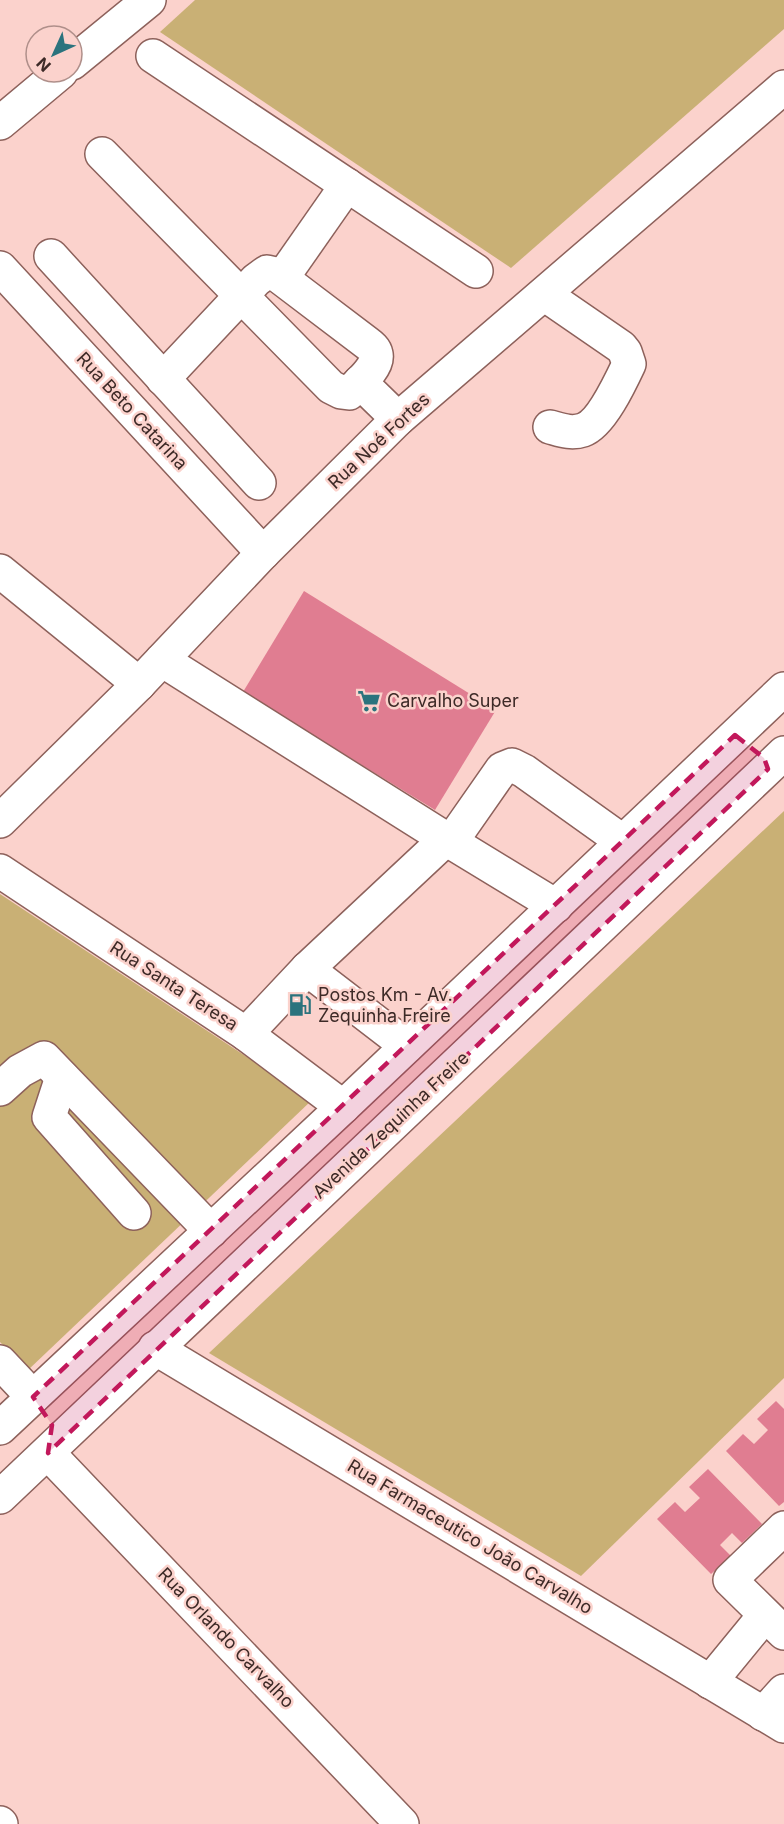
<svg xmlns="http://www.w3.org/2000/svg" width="784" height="1824" font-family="Inter,sans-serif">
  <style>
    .green { fill: #c9b075 }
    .building { fill: #e07d91 }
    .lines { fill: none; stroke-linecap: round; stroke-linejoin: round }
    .minor-casing { stroke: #8d615b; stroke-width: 36 }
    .major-casing { stroke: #8d615b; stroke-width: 36 }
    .minor { stroke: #fff; stroke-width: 33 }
    .major { stroke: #fff; stroke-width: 33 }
    .marked { fill: #c2185b; fill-opacity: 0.2; stroke: #c2185b; stroke-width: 4.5; stroke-dasharray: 12 8; stroke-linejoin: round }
    .labels { text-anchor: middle; stroke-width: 5; stroke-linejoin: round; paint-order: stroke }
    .street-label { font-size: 18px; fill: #3d2a27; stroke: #fbd2cc }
    .poi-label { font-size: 18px; fill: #3d2a27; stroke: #fbd2cc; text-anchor: start }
  </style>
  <rect width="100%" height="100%" fill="#fbd2cc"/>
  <g class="green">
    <polygon points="195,0 784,0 784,29 511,268 160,32"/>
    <polygon points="784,811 784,1378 581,1576 209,1353"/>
    <polygon points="0,894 312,1100 27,1371 0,1342"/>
  </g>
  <g class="building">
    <polygon points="304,591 496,710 435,810 243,692"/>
    <polygon points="776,1401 784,1409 784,1502 779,1506 726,1451 743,1434 754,1444 768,1430 757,1419"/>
    <polygon points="708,1469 762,1524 742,1543 732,1533 720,1545 731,1556 711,1574 657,1519 675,1502 685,1512 700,1498 689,1487"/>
  </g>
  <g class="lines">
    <g class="minor-casing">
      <g id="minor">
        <polyline points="153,56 476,271"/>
        <polyline points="72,63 149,0"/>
        <polyline points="0,123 61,72"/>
        <path d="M102,154L331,387L341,392L349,393C358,384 379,367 376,354C375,349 371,346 367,343L276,274L267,272L256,280L163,379"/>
        <polyline points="51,256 259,483"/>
        <polyline points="0,268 263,553"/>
        <polyline points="282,278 347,185"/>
        <path d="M544,294L621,347L625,352L629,364C621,381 601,424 583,430C571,434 561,430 550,427"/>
        <polyline points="360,382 398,419"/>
        <polyline points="0,571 139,684"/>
        <polyline points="162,660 446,839 556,906"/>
        <polyline points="0,821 139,684 263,553 398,419 784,87"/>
        <polyline points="451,842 502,769 512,765 524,771 622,841"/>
        <polyline points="0,871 246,1034 343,1107"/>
        <polyline points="307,969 446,839"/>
        <polyline points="246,1034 307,969 407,1046"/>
        <polyline points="62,1077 49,1117 134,1213"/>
        <polyline points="0,1089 20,1071 44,1058 211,1231"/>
        <polyline points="155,1348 784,1726"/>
        <polyline points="0,1362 33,1397"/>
        <polyline points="48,1453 402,1824"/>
        <polyline points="784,1528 730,1580 784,1633"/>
        <polyline points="710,1682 765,1615"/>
        <polyline points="763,1714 784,1691"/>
        <polyline points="0,1823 1,1824"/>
      </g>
    </g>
    <g class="major-casing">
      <g id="major">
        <polyline points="0,1428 343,1107 784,689"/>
        <polyline points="0,1497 784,753"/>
      </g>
    </g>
    <use href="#minor" class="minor"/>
    <use href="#major" class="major"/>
  </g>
  <path class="marked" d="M735,735L764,758L768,769L48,1453L52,1425L33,1397Z"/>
  <defs>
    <g id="supermarket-bare" transform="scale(1.8)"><path d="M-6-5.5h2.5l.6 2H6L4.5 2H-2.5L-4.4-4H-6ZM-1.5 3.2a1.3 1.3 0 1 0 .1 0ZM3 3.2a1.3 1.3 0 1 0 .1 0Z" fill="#2b737d" stroke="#fbd2cc" stroke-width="2.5" paint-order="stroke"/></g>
    <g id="fuel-bare" transform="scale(1.8)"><path d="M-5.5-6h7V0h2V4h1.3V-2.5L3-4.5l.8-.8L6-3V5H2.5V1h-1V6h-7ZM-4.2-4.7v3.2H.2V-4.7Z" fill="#2b737d" stroke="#fbd2cc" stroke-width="2.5" paint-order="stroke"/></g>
  </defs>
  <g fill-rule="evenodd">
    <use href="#supermarket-bare" x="369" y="701"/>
    <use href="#fuel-bare" x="300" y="1005"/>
  </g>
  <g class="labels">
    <g class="street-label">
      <text transform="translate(132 411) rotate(47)" y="6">Rua Beto Catarina</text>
      <text transform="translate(379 441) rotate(-43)" y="6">Rua Noé Fortes</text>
      <text transform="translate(174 986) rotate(33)" y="6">Rua Santa Teresa</text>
      <text transform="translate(391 1125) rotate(-43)" y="6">Avenida Zequinha Freire</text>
      <text transform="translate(470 1537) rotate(31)" y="6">Rua Farmaceutico João Carvalho</text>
      <text transform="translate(226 1638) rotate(46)" y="6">Rua Orlando Carvalho</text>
    </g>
    <g class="poi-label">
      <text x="387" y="707">Carvalho Super</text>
      <text x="318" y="1001">Postos Km - Av.<tspan x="318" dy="21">Zequinha Freire</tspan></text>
    </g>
  </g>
  <g transform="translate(54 54) rotate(225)"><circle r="28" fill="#fbd2cc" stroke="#af8f8a" stroke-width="1.5"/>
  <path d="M0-4.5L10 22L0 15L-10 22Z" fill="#2b737d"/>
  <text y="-9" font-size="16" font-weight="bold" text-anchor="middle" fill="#3d2a27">N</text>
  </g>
</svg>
